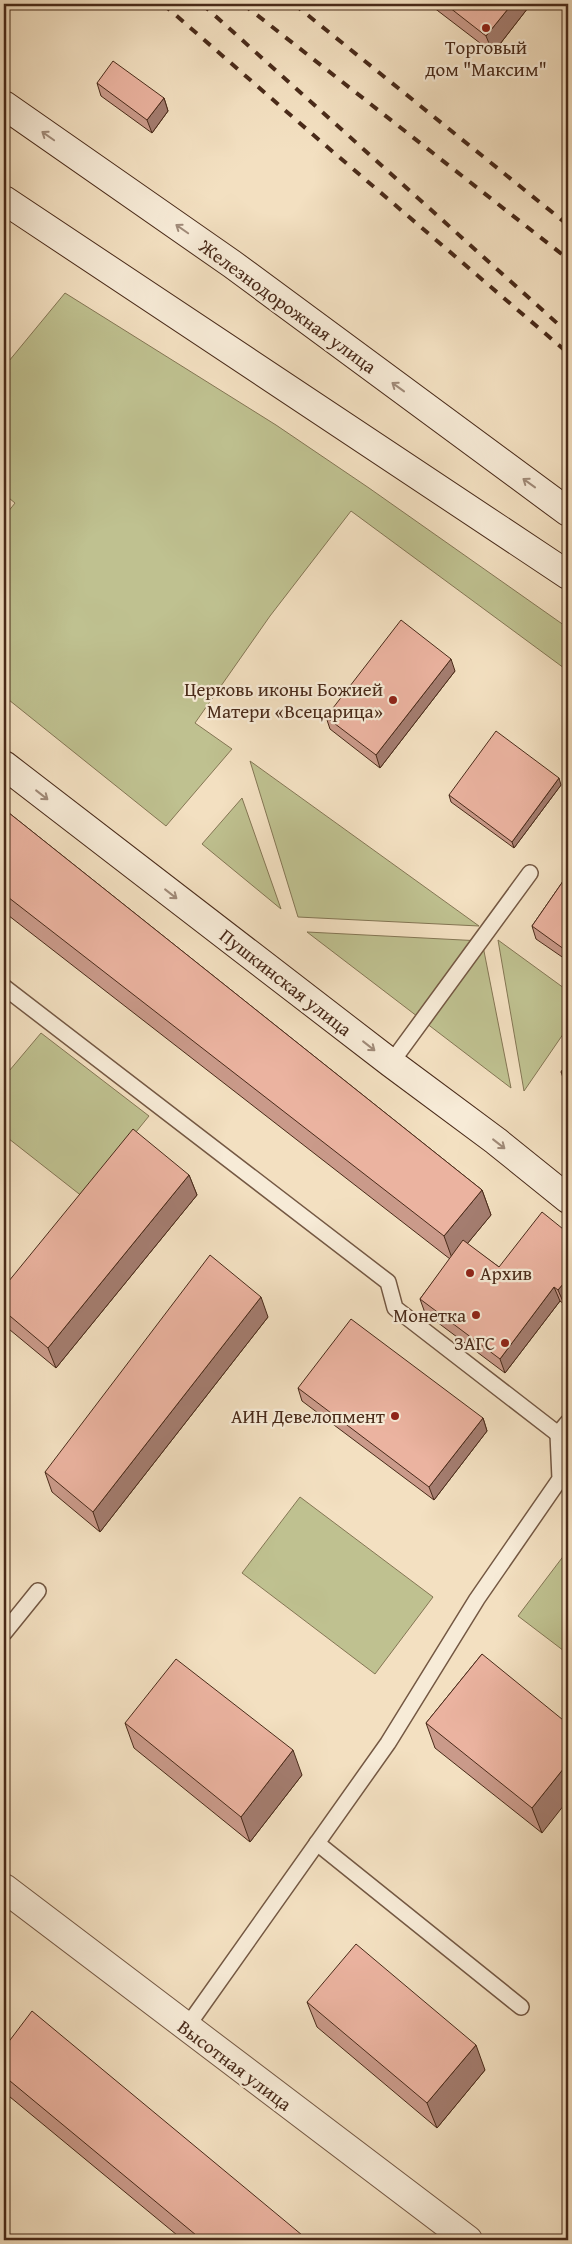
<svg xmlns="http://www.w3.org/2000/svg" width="572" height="2244" font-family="'Gentium Book Plus',serif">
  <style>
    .green { fill: #bfc190; stroke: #847654 }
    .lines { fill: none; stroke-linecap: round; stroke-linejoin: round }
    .lane-casing { stroke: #745843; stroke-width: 18 }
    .street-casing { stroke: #745843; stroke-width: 30 }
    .secondary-casing { stroke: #492a19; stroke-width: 30 }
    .lane { stroke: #f7ebd7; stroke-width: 15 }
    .street { stroke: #f7ebd7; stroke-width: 28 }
    .secondary { stroke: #f7ebd7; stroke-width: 28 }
    .rail { stroke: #492a19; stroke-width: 4; stroke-dasharray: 9 9; stroke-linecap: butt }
    .wall { fill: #ca9a8a; stroke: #492a19 }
    .shaded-wall { fill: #a47d70; stroke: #492a19 }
    .building { fill: #ebb3a0; stroke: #492a19 }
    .oneway { stroke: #a08a78 }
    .poi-dot { fill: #8f2418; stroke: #f7ebd7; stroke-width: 2 }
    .labels { text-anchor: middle; stroke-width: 4.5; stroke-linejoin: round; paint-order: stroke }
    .poi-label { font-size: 19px; fill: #492a19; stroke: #f7ebd7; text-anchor: end }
    .street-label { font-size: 19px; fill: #492a19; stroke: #f7ebd7 }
  </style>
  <rect width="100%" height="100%" fill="#f3e0c1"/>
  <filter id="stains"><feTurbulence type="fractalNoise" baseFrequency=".004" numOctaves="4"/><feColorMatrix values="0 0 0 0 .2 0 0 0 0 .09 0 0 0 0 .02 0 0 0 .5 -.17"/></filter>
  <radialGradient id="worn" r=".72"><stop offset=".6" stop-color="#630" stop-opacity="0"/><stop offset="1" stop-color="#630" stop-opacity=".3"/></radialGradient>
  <g class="green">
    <polygon points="65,293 276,425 369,488 568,628 568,671 351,511 270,616 195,723 232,749 166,826 4,696 4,517 15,503 4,494 4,367"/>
    <polygon points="250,761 479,926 298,917"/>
    <polygon points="242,798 281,909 202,844"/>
    <polygon points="307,932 482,941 511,1088"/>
    <polygon points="498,940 568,991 568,1027 524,1091"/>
    <polygon points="41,1033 149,1116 83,1197 4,1135 4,1077"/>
    <polygon points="300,1497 433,1597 375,1674 242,1573"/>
    <polygon points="568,1550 568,1654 518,1616"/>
  </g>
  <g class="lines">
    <g class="lane-casing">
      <g id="lane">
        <polyline points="4,987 388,1282 395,1308 558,1434"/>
        <polyline points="391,1063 530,873"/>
        <polyline points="4,1633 38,1591"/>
        <polyline points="317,1843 521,2007"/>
        <polyline points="186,2028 388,1743 477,1599 560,1479 558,1434 568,1422"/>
      </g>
    </g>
    <g class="street-casing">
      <polyline id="street" points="4,1888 468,2240"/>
    </g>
    <g class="secondary-casing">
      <g id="secondary">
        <polyline points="4,105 232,264 568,512"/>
        <polyline points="4,200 568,575"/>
        <polyline points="4,765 391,1063 496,1141 568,1199"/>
      </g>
    </g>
    <use href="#lane" class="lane"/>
    <use href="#street" class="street"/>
    <use href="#secondary" class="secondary"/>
    <g class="rail">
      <polyline points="163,4 318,139 568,353"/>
      <polyline points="202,4 568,333"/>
      <polyline points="243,4 568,259"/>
      <polyline points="294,4 568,225"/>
    </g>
  </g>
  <g class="wall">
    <polygon points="429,4 531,4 493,53"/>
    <polygon points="97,83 164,98 168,111 152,133 101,96"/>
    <polygon points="455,671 380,768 330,729 326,717"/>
    <polygon points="561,785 514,848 451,802 449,795"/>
    <polygon points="4,809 482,1190 491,1215 467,1244 499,1267 568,1233 568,1298 564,1304 560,1301 505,1373 425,1313 420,1299 450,1259 4,912"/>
    <polygon points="568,874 568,961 536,939 532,926"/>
    <polygon points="568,1062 568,1090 567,1089 561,1072"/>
    <polygon points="189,1175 197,1195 56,1368 4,1325 4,1287"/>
    <polygon points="268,1317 100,1532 52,1492 45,1472"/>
    <polygon points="298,1388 483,1418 487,1431 434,1500 302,1401"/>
    <polygon points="482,1654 542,1833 435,1748 426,1723"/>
    <polygon points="125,1723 302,1775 250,1842 134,1748"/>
    <polygon points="307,2002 485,2070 437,2128 317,2027"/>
    <polygon points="4,2048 308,2240 183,2240 4,2092"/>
  </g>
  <g class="shaded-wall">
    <polygon points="512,4 531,4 493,53 486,36"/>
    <polygon points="164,98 168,111 152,133 147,120"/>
    <polygon points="451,659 455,671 380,768 376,755"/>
    <polygon points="559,778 561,785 514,848 512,842"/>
    <polygon points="189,1175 197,1195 56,1368 48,1348"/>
    <polygon points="482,1190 491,1215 453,1261 444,1236"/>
    <polygon points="568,1278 568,1298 564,1304 558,1290"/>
    <polygon points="554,1287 560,1301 505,1373 500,1359"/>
    <polygon points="261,1297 268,1317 100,1532 93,1512"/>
    <polygon points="483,1418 487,1431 434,1500 429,1487"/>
    <polygon points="293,1750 302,1775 250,1842 241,1817"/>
    <polygon points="568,1763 568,1800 542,1833 532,1808"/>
    <polygon points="476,2045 485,2070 437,2128 427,2103"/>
  </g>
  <g class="building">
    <polygon points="445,4 512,4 486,36"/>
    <polygon points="113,61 164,98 147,120 97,83"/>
    <polygon points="401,620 451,659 376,755 326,717"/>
    <polygon points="496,731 559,778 512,842 449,795"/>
    <polygon points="4,809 482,1190 444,1236 4,894"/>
    <polygon points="568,874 568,952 532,926"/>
    <polygon points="568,1062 568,1078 561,1072"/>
    <polygon points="133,1129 189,1175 48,1348 4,1311 4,1287"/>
    <polygon points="542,1212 568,1233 568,1278 558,1290 554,1287 500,1359 420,1299 463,1240 499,1267"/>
    <polygon points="210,1255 261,1297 93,1512 45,1472"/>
    <polygon points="351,1319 483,1418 429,1487 298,1388"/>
    <polygon points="482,1654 568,1724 568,1763 532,1808 426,1723"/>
    <polygon points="176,1659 293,1750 241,1817 125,1723"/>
    <polygon points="356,1944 476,2045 427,2103 307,2002"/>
    <polygon points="32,2011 308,2240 202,2240 4,2076 4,2048"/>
  </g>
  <defs><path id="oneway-shaft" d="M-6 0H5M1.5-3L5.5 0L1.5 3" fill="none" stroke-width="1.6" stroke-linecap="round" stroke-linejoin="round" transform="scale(1.25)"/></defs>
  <g class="oneway">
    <use href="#oneway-shaft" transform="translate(48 136) rotate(-145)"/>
    <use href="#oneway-shaft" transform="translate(182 229) rotate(-145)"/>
    <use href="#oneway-shaft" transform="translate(398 387) rotate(-144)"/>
    <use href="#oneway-shaft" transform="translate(529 483) rotate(-144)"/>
    <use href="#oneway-shaft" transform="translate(42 795) rotate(38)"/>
    <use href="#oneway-shaft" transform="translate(171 894) rotate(38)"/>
    <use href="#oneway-shaft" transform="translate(369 1046) rotate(38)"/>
    <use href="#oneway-shaft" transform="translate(499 1144) rotate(38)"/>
  </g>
  <g class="poi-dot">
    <circle cx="486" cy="28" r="5"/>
    <circle cx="393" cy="700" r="5"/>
    <circle cx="470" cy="1273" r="5"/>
    <circle cx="476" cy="1315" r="5"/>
    <circle cx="505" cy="1343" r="5"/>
    <circle cx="395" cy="1416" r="5"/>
  </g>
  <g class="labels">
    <g class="poi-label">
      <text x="486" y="54" text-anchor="middle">Торговый<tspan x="486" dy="22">дом "Максим"</tspan></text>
      <text x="383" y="696">Церковь иконы Божией<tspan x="383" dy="22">Матери «Всецарица»</tspan></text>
      <text x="480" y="1280" text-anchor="start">Архив</text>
      <text x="466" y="1322">Монетка</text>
      <text x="495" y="1350">ЗАГС</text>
      <text x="385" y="1423">АИН Девелопмент</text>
    </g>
    <g class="street-label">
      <text transform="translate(288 306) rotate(36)" y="7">Железнодорожная улица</text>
      <text transform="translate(286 982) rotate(38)" y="7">Пушкинская улица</text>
      <text transform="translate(235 2065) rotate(37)" y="7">Высотная улица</text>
    </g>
  </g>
  <rect width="572" height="2244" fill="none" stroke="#f3e0c1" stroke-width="20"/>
  <rect x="5" y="5" width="562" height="2234" fill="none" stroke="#492a19" stroke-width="2.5"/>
  <rect x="10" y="10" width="552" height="2224" fill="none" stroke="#492a19"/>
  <rect width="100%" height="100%" filter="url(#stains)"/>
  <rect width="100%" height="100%" fill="url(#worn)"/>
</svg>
